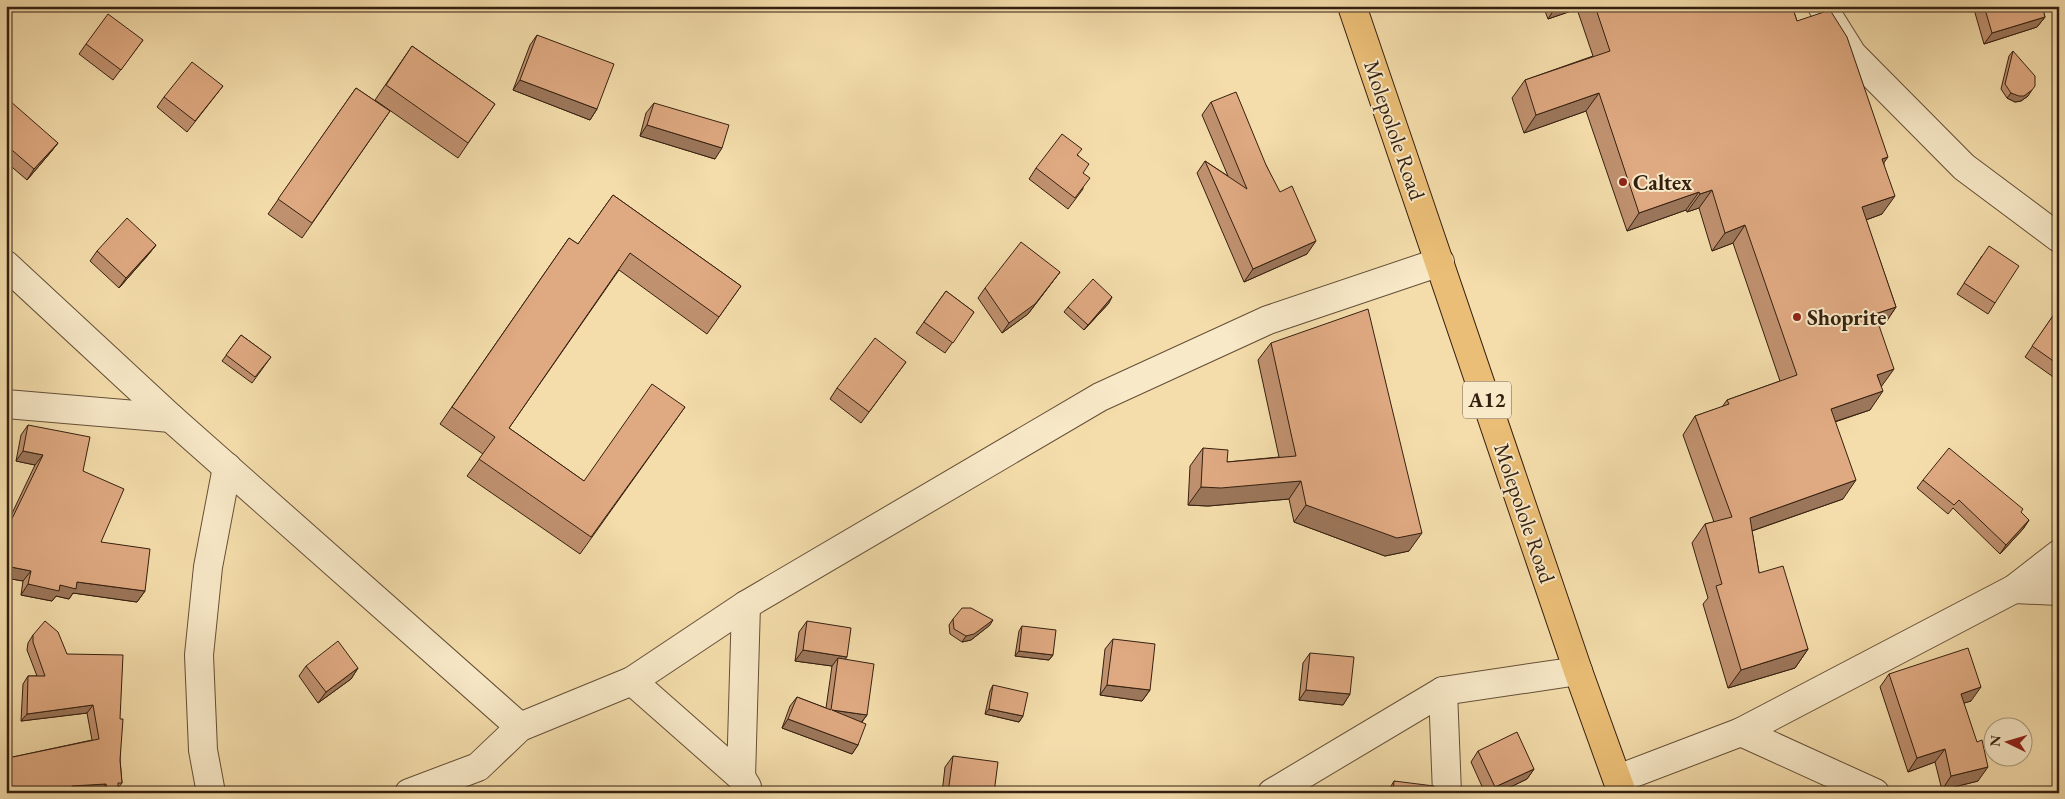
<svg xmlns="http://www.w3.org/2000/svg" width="2065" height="799" font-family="'EB Garamond',serif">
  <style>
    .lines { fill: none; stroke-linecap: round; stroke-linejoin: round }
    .street-casing { stroke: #654f37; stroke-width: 30 }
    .primary-casing { stroke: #352010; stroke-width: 30 }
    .street { stroke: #f8e9c8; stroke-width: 28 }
    .primary { stroke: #eabe76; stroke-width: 28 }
    .wall { fill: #c0916f; stroke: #352010 }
    .shaded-wall { fill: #9c765a; stroke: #352010 }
    .building { fill: #dfa981; stroke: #352010 }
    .poi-dot { fill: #8f2418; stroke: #f8e9c8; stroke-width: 2 }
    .labels { text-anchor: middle; stroke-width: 4; stroke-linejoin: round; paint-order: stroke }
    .shield { fill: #f8e9c8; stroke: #705c47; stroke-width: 1 }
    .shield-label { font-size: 21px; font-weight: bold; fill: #352010 }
    .street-label { font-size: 22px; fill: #352010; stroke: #f8e9c8 }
    .poi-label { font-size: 22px; font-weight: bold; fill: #352010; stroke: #f8e9c8; text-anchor: start }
  </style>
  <rect width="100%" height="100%" fill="#f4ddab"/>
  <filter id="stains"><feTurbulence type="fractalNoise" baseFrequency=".004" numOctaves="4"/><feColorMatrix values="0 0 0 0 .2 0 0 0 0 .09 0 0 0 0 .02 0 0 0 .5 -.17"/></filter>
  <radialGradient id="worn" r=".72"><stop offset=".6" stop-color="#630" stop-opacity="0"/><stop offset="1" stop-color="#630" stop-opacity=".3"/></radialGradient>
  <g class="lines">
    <g class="street-casing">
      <g id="street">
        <polyline points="1822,6 1852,54 1964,167 2059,238"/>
        <polyline points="6,265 171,418 520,727"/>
        <polyline points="6,404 171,418"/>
        <polyline points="2014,589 2059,591"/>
        <polyline points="632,681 741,777 747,787"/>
        <polyline points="1443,691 1447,793"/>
        <polyline points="1741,732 2014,589 2059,554"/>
        <polyline points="741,777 746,605"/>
        <polyline points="1618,779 1741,732 1875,793"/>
        <polyline points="211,793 203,750 199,655 208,567 227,467"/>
        <polyline points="409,793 478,767 520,727 632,681 746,605 1100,397 1268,320 1440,262"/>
        <polyline points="1272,793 1443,691 1578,671"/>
      </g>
    </g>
    <g class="primary-casing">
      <polyline id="primary" points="1352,6 1578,671 1622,793"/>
    </g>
    <use href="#street" class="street"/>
    <use href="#primary" class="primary"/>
  </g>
  <g class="wall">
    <polygon points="1543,6 1792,6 1797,21 1884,163 1882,214 1866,220 1896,307 1884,325 1879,327 1881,387 1870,410 1835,422 1843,499 1752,531 1759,573 1808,649 1795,668 1728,688 1703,604 1708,598 1692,543 1705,524 1714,522 1683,435 1695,416 1722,407 1727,400 1780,381 1733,243 1712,251 1699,208 1687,212 1686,210 1627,231 1586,111 1524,133 1512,98 1525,80 1593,56 1577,9 1548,19"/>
    <polygon points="1973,6 2042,6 2045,17 2037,27 1984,44"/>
    <polygon points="537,35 597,109 590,120 513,90 530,45"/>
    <polygon points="143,40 113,80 79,54 86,44"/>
    <polygon points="412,46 495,104 458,158 375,100"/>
    <polygon points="2013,51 2028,96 2021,101 2015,102 2007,98 2001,89 2009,56"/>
    <polygon points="223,86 187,132 157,107 164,97"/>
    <polygon points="356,88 390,111 302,238 268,214"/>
    <polygon points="1211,102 1266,165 1307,254 1244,282 1197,173 1205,161 1228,176 1202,115"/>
    <polygon points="654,103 715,159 640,136 646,113"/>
    <polygon points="6,106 58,143 50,153 27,180 6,162"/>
    <polygon points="1078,155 1083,173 1083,189 1068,209 1029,179 1036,168"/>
    <polygon points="613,195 741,286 707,334 619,270 509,428 584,481 685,407 580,554 467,476 483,454 440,424 569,238 578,244"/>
    <polygon points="156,245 148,255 119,288 90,261 97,251"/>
    <polygon points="1982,256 1995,303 1988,314 1957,294"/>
    <polygon points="1060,272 1028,314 1002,333 978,298 985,288"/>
    <polygon points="946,291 974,312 945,353 916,333"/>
    <polygon points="1109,303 1084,330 1064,312 1068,307"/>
    <polygon points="2059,307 2059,381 2025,357"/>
    <polygon points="241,335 271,357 252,383 222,361"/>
    <polygon points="1271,343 1409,551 1385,556 1294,522 1289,499 1208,506 1188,505 1190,466 1203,448 1227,462 1279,457 1258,360"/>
    <polygon points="906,362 861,423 830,399 837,388"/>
    <polygon points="28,425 83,471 101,542 145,591 137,602 73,593 69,599 56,596 52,601 21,595 23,581 6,578 6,526 35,465 16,461 21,435"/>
    <polygon points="1923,480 2021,512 2029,520 2023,529 2000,554 1953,508 1948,514 1917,488"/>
    <polygon points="953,619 990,625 971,640 962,642 950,634 949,625"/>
    <polygon points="807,621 845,659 867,715 862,722 858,745 852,754 782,728 790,706 797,697 826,708 832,666 795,661 799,632"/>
    <polygon points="1022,626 1053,655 1049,660 1015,656 1019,631"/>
    <polygon points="33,635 67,654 120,719 120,760 122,783 118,788 118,793 101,793 101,792 88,793 6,793 6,760 8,758 92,740 87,713 21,721 23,684 28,676 37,676 27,650 28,643"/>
    <polygon points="1113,639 1150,690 1142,701 1100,695 1105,649"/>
    <polygon points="1310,653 1350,694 1343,705 1299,700 1303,663"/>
    <polygon points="306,666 358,668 351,679 318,703 299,676"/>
    <polygon points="1889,674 1971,701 1964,703 1978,781 1942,790 1935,762 1908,772 1880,687"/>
    <polygon points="993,685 1023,716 1019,722 985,714 990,691"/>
    <polygon points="1478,751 1534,769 1527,779 1498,793 1485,793 1471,762"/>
    <polygon points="953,756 994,793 942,793 945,767"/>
    <polygon points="1394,781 1434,793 1387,793"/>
  </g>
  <g class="shaded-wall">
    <polygon points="1556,6 1579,6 1577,9 1548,19"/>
    <polygon points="2045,17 2037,27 1984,44 1992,33"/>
    <polygon points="520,80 597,109 590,120 513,90"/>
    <polygon points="2032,90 2028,96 2021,101 2015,102 2007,98 2011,93"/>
    <polygon points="1599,93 1586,111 1524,133 1536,115"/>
    <polygon points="647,125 722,148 715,159 640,136"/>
    <polygon points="58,143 50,153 27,180 34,169"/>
    <polygon points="1888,157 1875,175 1882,159"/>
    <polygon points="1712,190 1699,208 1687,212 1700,194"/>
    <polygon points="1699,192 1686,210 1627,231 1639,213"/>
    <polygon points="1895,196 1882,214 1849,226 1862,207"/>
    <polygon points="1745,225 1733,243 1712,251 1725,233"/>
    <polygon points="1316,241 1307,254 1244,282 1253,269"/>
    <polygon points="156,245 148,255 119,288 126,278"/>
    <polygon points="1060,272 1028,314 1002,333 1009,323"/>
    <polygon points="1112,297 1109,303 1084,330 1088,325"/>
    <polygon points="1896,307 1884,325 1863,332 1875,314"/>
    <polygon points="1894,369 1881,387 1877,375"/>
    <polygon points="1883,391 1870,410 1818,427 1831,409"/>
    <polygon points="23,451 43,455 35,465 16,461"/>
    <polygon points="1856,480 1843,499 1737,536 1750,518"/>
    <polygon points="1301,481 1289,499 1208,506 1188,505 1201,487"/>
    <polygon points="1306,505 1422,533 1409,551 1385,556 1294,522"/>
    <polygon points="2029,520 2023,529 2000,554 2006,545"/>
    <polygon points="6,566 31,571 23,581 6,578"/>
    <polygon points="77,582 145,591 137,602 73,593 69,599 56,596 52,601 21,595 28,584 60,585"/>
    <polygon points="993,620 990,625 971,640 962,642 966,636"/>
    <polygon points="1808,649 1795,668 1728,688 1741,670"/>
    <polygon points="803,650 847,657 839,667 838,658 832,666 795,661"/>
    <polygon points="1019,651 1053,655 1049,660 1015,656"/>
    <polygon points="358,668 351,679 318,703 326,692"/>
    <polygon points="1107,685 1150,690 1142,701 1100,695"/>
    <polygon points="1981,687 1971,701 1951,707 1961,694"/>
    <polygon points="1306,690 1350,694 1343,705 1299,700"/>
    <polygon points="93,705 87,713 21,721 27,714"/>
    <polygon points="989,709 1023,716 1019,722 985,714"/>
    <polygon points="832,710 867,715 860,724"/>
    <polygon points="788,719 858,745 852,754 782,728"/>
    <polygon points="1945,749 1935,762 1908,772 1917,758"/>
    <polygon points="1988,767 1978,781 1942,790 1951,776"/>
    <polygon points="1534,769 1527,779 1498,793 1491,793 1495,787"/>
    <polygon points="106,784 101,792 67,793 72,786"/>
  </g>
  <g class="building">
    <polygon points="1595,6 1792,6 1797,21 1830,10 1847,37 1888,157 1882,159 1895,196 1862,207 1896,307 1875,314 1894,369 1877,375 1883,391 1831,409 1856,480 1750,518 1759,573 1783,566 1808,649 1741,670 1716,586 1722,584 1705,524 1732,517 1695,416 1729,404 1727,400 1797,375 1745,225 1725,233 1712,190 1700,194 1699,192 1639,213 1599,93 1536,115 1525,80 1610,51"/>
    <polygon points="1984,6 2042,6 2045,17 1992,33"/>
    <polygon points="108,14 143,40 121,70 86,44"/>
    <polygon points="537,35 614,64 597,109 520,80"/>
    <polygon points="412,46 495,104 468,143 386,85"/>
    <polygon points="2013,51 2035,76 2035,86 2032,90 2024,96 2019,96 2011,93 2005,84"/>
    <polygon points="192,62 223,86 195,121 164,97"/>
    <polygon points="356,88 390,111 312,223 278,199"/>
    <polygon points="1236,92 1266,165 1280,192 1292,186 1316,241 1253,269 1205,161 1247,189 1211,102"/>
    <polygon points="10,101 58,143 34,169 6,145 6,106"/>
    <polygon points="654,103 729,125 722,148 647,125"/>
    <polygon points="1062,134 1082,149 1077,155 1089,164 1083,173 1090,178 1075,198 1036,168"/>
    <polygon points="613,195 741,286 719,317 630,253 509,428 584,481 652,384 685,407 591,537 479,459 495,437 452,407 569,238 578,244"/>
    <polygon points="127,218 156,245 126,278 97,251"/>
    <polygon points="1021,242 1060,272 1035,304 1009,323 985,288"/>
    <polygon points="1989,246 2019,266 1995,303 1964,283"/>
    <polygon points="1093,279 1112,297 1088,325 1068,307"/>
    <polygon points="946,291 974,312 953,343 924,322"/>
    <polygon points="2059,307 2059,365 2032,346"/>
    <polygon points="1368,309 1422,533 1397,538 1306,505 1301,481 1221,488 1201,487 1203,448 1228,450 1227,462 1296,456 1271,343"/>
    <polygon points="241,335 271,357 255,377 226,355"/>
    <polygon points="875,338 906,362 869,412 837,388"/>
    <polygon points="28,425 90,437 83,471 124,489 101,542 150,549 145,591 77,582 76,589 60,585 59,591 28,584 31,571 6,566 6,531 43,455 23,451"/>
    <polygon points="1949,448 2023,509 2021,512 2029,520 2006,545 1959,500 1954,505 1923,480"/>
    <polygon points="962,608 971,608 993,620 974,634 966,636 954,629 953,619"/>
    <polygon points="45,621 58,632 67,654 123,655 120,719 123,719 120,760 122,783 118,783 118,793 108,793 106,784 72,786 72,793 9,793 8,758 99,739 93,705 27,714 28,676 45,676 33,642 33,635"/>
    <polygon points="807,621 851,628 847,657 803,650"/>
    <polygon points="1022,626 1056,630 1053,655 1019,651"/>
    <polygon points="1113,639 1155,644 1150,690 1107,685"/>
    <polygon points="338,641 358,668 326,692 306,666"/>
    <polygon points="1968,648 1981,687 1961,694 1977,742 1982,740 1988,767 1951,776 1945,749 1917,758 1889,674"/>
    <polygon points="1310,653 1354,657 1350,694 1306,690"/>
    <polygon points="838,658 874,664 867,715 832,710 866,724 858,745 788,719 797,697 831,710"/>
    <polygon points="993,685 1028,693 1023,716 989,709"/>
    <polygon points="1517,732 1534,769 1495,787 1478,751"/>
    <polygon points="953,756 998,762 994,793 948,793"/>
    <polygon points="1394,781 1434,786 1434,793 1393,793"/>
    <polygon points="1871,790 1875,793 1765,793 1765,791"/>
  </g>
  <g class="poi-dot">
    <circle cx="1623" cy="182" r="5"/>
    <circle cx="1797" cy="317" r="5"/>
  </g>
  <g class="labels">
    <rect class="shield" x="1463" y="381.5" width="48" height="37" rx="4"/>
    <g class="shield-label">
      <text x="1487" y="407">A12</text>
    </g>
    <g class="street-label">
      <text transform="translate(1395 130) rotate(71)" y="8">Molepolole Road</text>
      <text transform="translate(1525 513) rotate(71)" y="8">Molepolole Road</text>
    </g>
    <g class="poi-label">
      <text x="1633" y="190">Caltex</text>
      <text x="1807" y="325">Shoprite</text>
    </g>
  </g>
  <rect width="2065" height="799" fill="none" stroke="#f4ddab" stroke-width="25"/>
  <rect x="8" y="8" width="2050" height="784" fill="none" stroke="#352010" stroke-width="2.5"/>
  <rect x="12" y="12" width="2040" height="774" fill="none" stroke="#352010"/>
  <g transform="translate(2008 742) rotate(275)"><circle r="24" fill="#f8e9c8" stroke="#aa997e"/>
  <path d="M0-4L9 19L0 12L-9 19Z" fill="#8f2418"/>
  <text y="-8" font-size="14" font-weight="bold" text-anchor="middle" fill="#352010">N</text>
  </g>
  <rect width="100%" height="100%" filter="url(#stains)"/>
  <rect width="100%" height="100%" fill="url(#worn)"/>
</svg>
